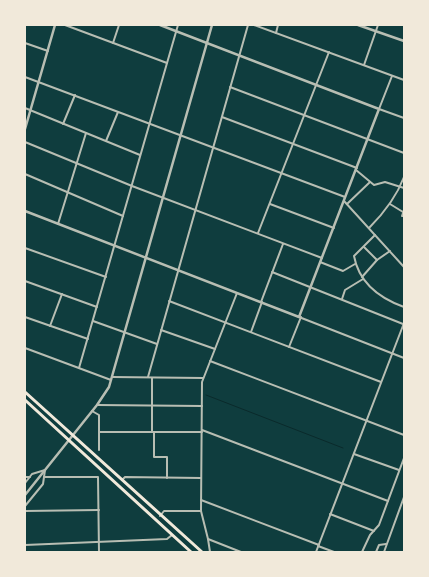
<svg xmlns="http://www.w3.org/2000/svg" width="429" height="577" font-family="'PT Sans Narrow',sans-serif">
  <style>
    .lines { fill: none; stroke-linecap: round; stroke-linejoin: round }
    .stream { stroke: #0a2a2b; stroke-width: 1 }
    .minor { stroke: #b8beb3; stroke-width: 2 }
    .tertiary { stroke: #b8beb3; stroke-width: 2.5 }
    .trunk { stroke: #f1e9da; stroke-width: 3 }
  </style>
  <rect width="100%" height="100%" fill="#0f3d3e"/>
  <g class="lines">
    <polyline class="stream" points="206,395 343,448"/>
    <g class="minor">
      <polyline points="65,25 167,63"/>
      <polyline points="254,25 404,80"/>
      <polyline points="276,33 278,25"/>
      <polyline points="25,43 48,51"/>
      <polyline points="113,43 119,25"/>
      <polyline points="364,65 378,25"/>
      <polyline points="392,76 379,109 404,118"/>
      <polyline points="25,77 345,197"/>
      <polyline points="230,87 404,153"/>
      <polyline points="25,108 140,155"/>
      <polyline points="222,117 357,168"/>
      <polyline points="63,124 75,95"/>
      <polyline points="106,141 118,112"/>
      <polyline points="25,142 132,186 322,258"/>
      <polyline points="356,170 374,185 385,182 404,188"/>
      <polyline points="25,174 123,216"/>
      <polyline points="344,201 404,267"/>
      <polyline points="270,204 334,228"/>
      <polyline points="347,204 370,182"/>
      <polyline points="390,204 403,212"/>
      <polyline points="404,210 402,216 404,216"/>
      <polyline points="58,224 86,133"/>
      <path d="M369,228C384,213 396,198 404,177"/>
      <polyline points="258,233 329,52"/>
      <path d="M375,235L354,256C359,283 379,298 404,307"/>
      <polyline points="364,247 377,260"/>
      <polyline points="25,248 106,277"/>
      <polyline points="320,262 343,271 355,264"/>
      <polyline points="272,272 403,324"/>
      <polyline points="362,277 377,260 390,251"/>
      <polyline points="25,281 97,307"/>
      <polyline points="237,293 202,382 201,511 208,539 241,552"/>
      <polyline points="342,299 345,290 363,279"/>
      <polyline points="169,301 381,382"/>
      <polyline points="261,302 283,244"/>
      <polyline points="25,317 88,339"/>
      <polyline points="299,317 404,358"/>
      <polyline points="93,321 157,344"/>
      <polyline points="50,326 62,294"/>
      <polyline points="161,330 215,349"/>
      <polyline points="251,332 262,302"/>
      <polyline points="289,347 301,317"/>
      <polyline points="25,348 111,380"/>
      <polyline points="210,361 404,435"/>
      <polyline points="79,368 178,25"/>
      <polyline points="112,377 203,378"/>
      <polyline points="148,377 248,25"/>
      <polyline points="97,405 202,406"/>
      <polyline points="92,411 99,415 99,450"/>
      <polyline points="202,430 388,501"/>
      <polyline points="99,432 202,432"/>
      <polyline points="152,432 152,378"/>
      <polyline points="154,432 154,457 167,457 167,478"/>
      <polyline points="354,454 399,470"/>
      <polyline points="25,477 30,477"/>
      <polyline points="44,477 98,477 99,552"/>
      <polyline points="122,480 125,477 201,478"/>
      <polyline points="25,483 32,474 45,470 43,484 25,506"/>
      <polyline points="201,500 319,545"/>
      <polyline points="25,511 99,510"/>
      <polyline points="330,514 374,531"/>
      <polyline points="160,516 164,511 201,511"/>
      <polyline points="208,539 210,552"/>
      <polyline points="25,545 167,539 172,535"/>
      <polyline points="318,546 334,552"/>
      <polyline points="316,552 404,323"/>
      <polyline points="362,552 370,535 379,525 404,458"/>
      <polyline points="376,552 379,545 386,544"/>
      <polyline points="384,552 404,497"/>
    </g>
    <g class="tertiary">
      <polyline points="358,25 404,41"/>
      <polyline points="25,129 55,25"/>
      <polyline points="25,211 299,317 379,109 160,25"/>
      <polyline points="25,495 97,405 109,387 212,25"/>
    </g>
    <g class="trunk">
      <polyline points="25,392 202,552"/>
      <polyline points="25,400 191,552"/>
    </g>
  </g>
  <rect width="429" height="577" fill="none" stroke="#f1e9da" stroke-width="52"/>
</svg>
